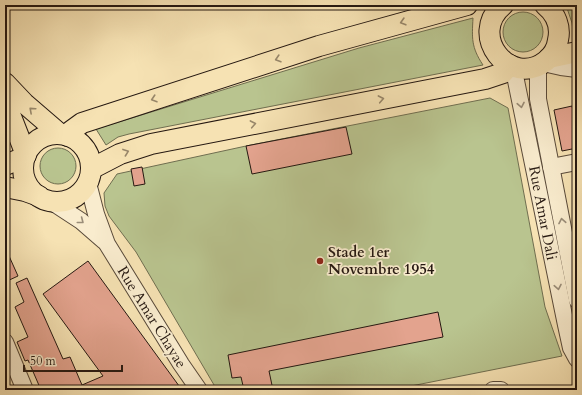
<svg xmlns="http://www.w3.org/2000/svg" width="582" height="395" font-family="Cardo,serif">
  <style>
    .green { fill: #b9c48f; stroke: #6f6e50 }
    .building { fill: #e3a38e; stroke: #251811 }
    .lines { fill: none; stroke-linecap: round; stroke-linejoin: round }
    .minor-casing { stroke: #594a3a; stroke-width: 18 }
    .major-casing { stroke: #251811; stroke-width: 22 }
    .minor { stroke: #f9ecce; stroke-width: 16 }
    .major { stroke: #f6e2b3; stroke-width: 20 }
    .oneway { stroke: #98876a }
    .oneway2 { stroke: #9a8d79 }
    .poi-dot { fill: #8f2418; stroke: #f9ecce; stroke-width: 1.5 }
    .labels { text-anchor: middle; stroke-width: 3.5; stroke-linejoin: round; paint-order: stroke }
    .street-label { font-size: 15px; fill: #251811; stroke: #f9ecce }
    .poi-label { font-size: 15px; font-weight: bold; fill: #251811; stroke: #f9ecce; text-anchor: start }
  </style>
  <rect width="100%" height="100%" fill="#f6e2b3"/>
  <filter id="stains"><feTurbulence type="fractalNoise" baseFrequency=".005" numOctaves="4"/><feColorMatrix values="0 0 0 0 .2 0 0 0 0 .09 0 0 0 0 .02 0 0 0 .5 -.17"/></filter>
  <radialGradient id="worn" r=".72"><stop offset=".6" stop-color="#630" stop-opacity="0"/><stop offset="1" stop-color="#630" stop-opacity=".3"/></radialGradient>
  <g class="green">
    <polygon points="566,5 577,5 577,38 574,38 572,23"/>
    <circle cx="523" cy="32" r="20"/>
    <path d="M473,18C472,38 471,47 483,65L129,134L118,137L106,145L96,129L359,48Z"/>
    <polygon points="490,98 508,108 545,307 562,356 391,390 217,390 136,252 109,216 105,206 104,193 117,174 246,146"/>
    <circle cx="58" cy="166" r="18"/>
  </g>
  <g class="building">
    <polygon points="572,106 577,130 577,148 562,151 554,110"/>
    <polygon points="346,127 352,154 252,174 246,146"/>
    <polygon points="142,167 145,184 134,186 131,169"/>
    <polygon points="5,247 18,276 5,282"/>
    <polygon points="88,261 182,390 41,390 28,360 25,361 17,342 28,337 15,307 24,302 16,283 27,278 63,359 70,357 82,385 103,376 43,294"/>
    <polygon points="438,312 443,337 269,371 273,390 244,390 241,377 232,378 228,355"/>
  </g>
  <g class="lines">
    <g class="minor-casing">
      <g id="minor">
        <polyline points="543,63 561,67 577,69"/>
        <polyline points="513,66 566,325 571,348 577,359"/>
        <polyline points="538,66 538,99 577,300"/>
        <polyline points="551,167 577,162"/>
        <polyline points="88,183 96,214 107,244 181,364 199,390"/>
        <polyline points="52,202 81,221 104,241"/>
        <polyline points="5,342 25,390"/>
        <polyline points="493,390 501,390"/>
      </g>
    </g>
    <g class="major-casing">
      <g id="major">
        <path d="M503,5C467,35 510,89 546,61C552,56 557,49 558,40C561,27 556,14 545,5"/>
        <polyline points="549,58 577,52"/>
        <polyline points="5,83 24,103 60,134"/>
        <polyline points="5,101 26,155"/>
        <circle cx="57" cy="168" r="34"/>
        <polyline points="68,136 71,131 82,123 319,46 467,5"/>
        <polyline points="5,165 25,157"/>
        <polyline points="91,169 120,154 151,144 485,79 503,73 510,65"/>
        <polyline points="5,187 25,191 39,196"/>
      </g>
    </g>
    <use href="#minor" class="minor"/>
    <use href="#major" class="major"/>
  </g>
  <defs><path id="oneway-chevron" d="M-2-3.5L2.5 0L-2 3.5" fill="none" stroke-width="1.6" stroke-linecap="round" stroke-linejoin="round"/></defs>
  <g class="oneway">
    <use href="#oneway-chevron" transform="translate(403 22) rotate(164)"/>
    <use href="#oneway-chevron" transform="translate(278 59) rotate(163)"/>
    <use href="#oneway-chevron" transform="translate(154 99) rotate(162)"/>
    <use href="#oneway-chevron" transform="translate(381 99) rotate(-11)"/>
    <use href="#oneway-chevron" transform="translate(32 110) rotate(-138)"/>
    <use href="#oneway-chevron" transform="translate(253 124) rotate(-11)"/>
    <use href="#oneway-chevron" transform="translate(126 152) rotate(-20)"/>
  </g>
  <g class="oneway2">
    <use href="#oneway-chevron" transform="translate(521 105) rotate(79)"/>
    <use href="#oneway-chevron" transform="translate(81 221) rotate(38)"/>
    <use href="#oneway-chevron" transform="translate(562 221) rotate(-101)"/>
    <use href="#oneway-chevron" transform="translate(558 287) rotate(79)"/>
  </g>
  <circle class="poi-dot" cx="320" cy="261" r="4"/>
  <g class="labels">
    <g class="street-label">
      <text transform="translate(543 213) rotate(79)" y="5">Rue Amar Dali</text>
      <text transform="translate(152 317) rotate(58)" y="5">Rue Amar Chayae</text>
    </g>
    <g class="poi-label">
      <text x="328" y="257">Stade 1er<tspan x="328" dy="17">Novembre 1954</tspan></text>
    </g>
  </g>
  <rect width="582" height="395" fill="none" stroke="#f6e2b3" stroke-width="20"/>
  <rect x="6" y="6" width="570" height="383" fill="none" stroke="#251811" stroke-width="2"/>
  <rect x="10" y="10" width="562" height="375" fill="none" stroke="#251811"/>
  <path d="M24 365v6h98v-6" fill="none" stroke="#251811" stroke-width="2"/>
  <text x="30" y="365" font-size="12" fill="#251811" stroke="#f9ecce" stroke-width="3" paint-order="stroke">50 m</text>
  <rect width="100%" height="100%" filter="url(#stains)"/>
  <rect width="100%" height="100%" fill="url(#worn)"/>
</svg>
